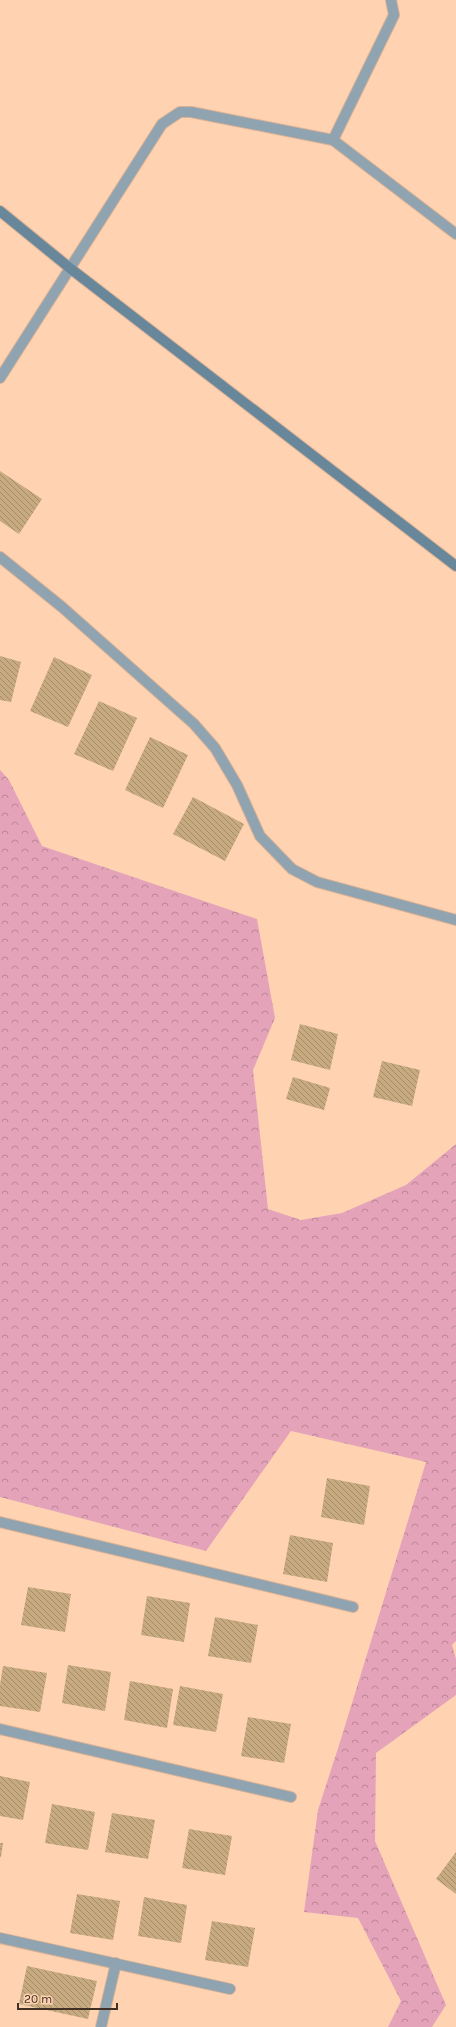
<svg xmlns="http://www.w3.org/2000/svg" width="456" height="2027" font-family="Karla,sans-serif">
  <style>
    .forest { fill: url(#forest-crowns) }
    .building { fill: url(#building-back-hatch) }
    .lines { fill: none; stroke-linecap: round; stroke-linejoin: round }
    .street-casing { stroke: #d9b295; stroke-width: 12 }
    .secondary-casing { stroke: #d9b295; stroke-width: 12 }
    .street { stroke: #8fa3b0; stroke-width: 10 }
    .secondary { stroke: #69879a; stroke-width: 10 }
  </style>
  <defs>
    <pattern id="forest-crowns" width="20" height="18" patternUnits="userSpaceOnUse"><rect width="20" height="18" fill="#e4a3b9"/><path d="M2 6a3 3 0 1 1 6 0M12 15a3 3 0 1 1 6 0" fill="none" stroke="#ba8596"/></pattern>
    <pattern id="building-back-hatch" width="6" height="6" patternUnits="userSpaceOnUse"><rect width="6" height="6" fill="#c7aa7f"/><path d="M-1 5l2 2M0 0l6 6M5-1l2 2" fill="none" stroke="#a38b68"/></pattern>
  </defs>
  <rect width="100%" height="100%" fill="#ffd2b2"/>
  <polygon class="forest" points="0,770 9,780 42,846 257,919 275,1018 253,1070 268,1209 301,1220 342,1213 406,1185 456,1144 456,1641 452,1645 456,1659 456,1695 376,1753 375,1841 446,2005 432,2027 388,2027 401,2001 358,1918 304,1912 318,1810 341,1739 426,1462 291,1431 206,1551 0,1497"/>
  <g class="building">
    <polygon points="0,471 42,499 19,534 0,521"/>
    <polygon points="0,656 21,662 11,702 0,700"/>
    <polygon points="54,657 92,675 68,727 30,711"/>
    <polygon points="99,701 137,718 113,771 74,754"/>
    <polygon points="150,737 188,755 163,808 125,790"/>
    <polygon points="193,797 244,824 225,861 173,834"/>
    <polygon points="300,1024 338,1034 330,1070 291,1060"/>
    <polygon points="382,1061 420,1070 412,1106 373,1097"/>
    <polygon points="293,1077 330,1088 324,1110 286,1099"/>
    <polygon points="327,1478 370,1486 364,1525 321,1517"/>
    <polygon points="290,1535 333,1543 327,1582 283,1574"/>
    <polygon points="28,1587 71,1594 65,1632 21,1625"/>
    <polygon points="147,1596 190,1603 184,1642 141,1635"/>
    <polygon points="215,1617 258,1625 251,1663 208,1656"/>
    <polygon points="68,1665 111,1672 105,1711 62,1703"/>
    <polygon points="3,1666 47,1673 40,1712 0,1706 0,1685"/>
    <polygon points="130,1681 173,1689 167,1728 124,1720"/>
    <polygon points="180,1686 223,1694 216,1732 173,1725"/>
    <polygon points="248,1717 291,1724 284,1763 241,1756"/>
    <polygon points="0,1776 30,1782 23,1820 0,1816"/>
    <polygon points="52,1804 95,1812 88,1850 45,1843"/>
    <polygon points="112,1813 155,1820 148,1859 105,1852"/>
    <polygon points="189,1829 232,1836 225,1875 182,1868"/>
    <polygon points="0,1843 3,1843 1,1857 0,1857"/>
    <polygon points="456,1852 456,1894 436,1879"/>
    <polygon points="77,1894 120,1901 113,1940 70,1933"/>
    <polygon points="144,1897 187,1905 181,1943 138,1936"/>
    <polygon points="212,1921 255,1928 248,1967 205,1960"/>
    <polygon points="27,1966 97,1981 88,2019 19,2004"/>
  </g>
  <g class="lines">
    <g class="street-casing">
      <g id="street">
        <polyline points="333,140 456,234"/>
        <polyline points="0,378 162,124 180,112 191,112 333,140 394,15 391,0"/>
        <polyline points="0,557 62,607 194,724 215,748 237,785 260,836 292,869 317,882 456,920"/>
        <polyline points="0,1522 353,1607"/>
        <polyline points="0,1729 291,1797"/>
        <polyline points="0,1938 230,1989"/>
        <polyline points="101,2027 116,1963"/>
      </g>
    </g>
    <g class="secondary-casing">
      <polyline id="secondary" points="0,211 71,269 456,566"/>
    </g>
    <use href="#street" class="street"/>
    <use href="#secondary" class="secondary"/>
  </g>
  <path d="M18 2003v6h99v-6" fill="none" stroke="#413023" stroke-width="2"/>
  <text x="24" y="2003" font-size="12" fill="#413023" stroke="#ffd2b2" stroke-width="3" paint-order="stroke">20 m</text>
</svg>
